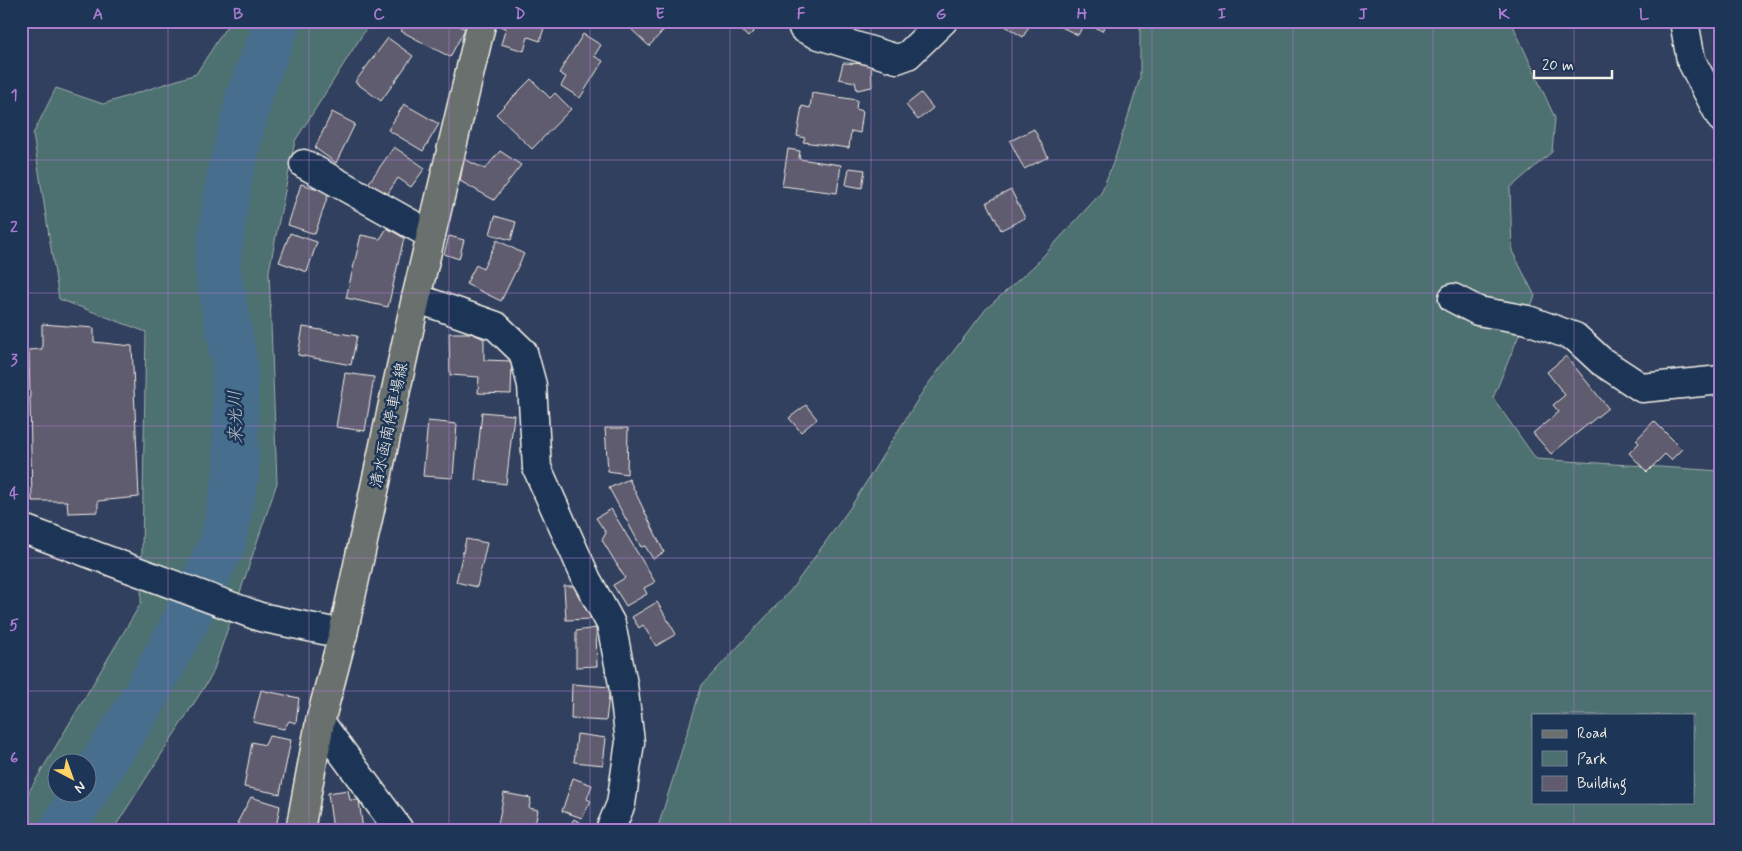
<svg xmlns="http://www.w3.org/2000/svg" width="1742" height="851" font-family="Mynerve,'Klee One',sans-serif">
  <style>
    .green { fill: #4d6f70; stroke: #a0b0ac; fill-rule: evenodd }
    .lines { fill: none; stroke-linecap: round; stroke-linejoin: round }
    .stream { stroke: #8ca2b1; stroke-width: 8 }
    .river { stroke: #466e8d; stroke-width: 46 }
    .building { fill: #605b6f; stroke: #f4f1e8 }
    .minor-casing { stroke: #f4f1e8; stroke-width: 31 }
    .major-casing { stroke: #f4f1e8; stroke-width: 31 }
    .minor { stroke: #1d3557; stroke-width: 28 }
    .major { stroke: #6b706d; stroke-width: 28 }
    .grid { fill: none; stroke: #ab7bcf; stroke-width: 1; stroke-opacity: 0.55 }
    .labels { text-anchor: middle; stroke-width: 5; stroke-linejoin: round; paint-order: stroke }
    .street-label { font-size: 16px; fill: #f4f1e8; stroke: #1d3557 }
    .water-label { font-size: 18px; font-style: italic; fill: #b7c3c8; stroke: #1d3557 }
    .neatline { fill: none; stroke: #ab7bcf; stroke-width: 2 }
    .grid-label { font-size: 16px; text-anchor: middle; font-weight: bold; fill: #ab7bcf }
  </style>
  <rect width="100%" height="100%" fill="#31405e"/>
  <filter id="ink" filterUnits="userSpaceOnUse"><feTurbulence type="fractalNoise" baseFrequency=".02" numOctaves="2"/><feDisplacementMap in="SourceGraphic" scale="10" xChannelSelector="R" yChannelSelector="G"/><feConvolveMatrix kernelMatrix="1 2 1 2 8 2 1 2 1" color-interpolation-filters="sRGB"/></filter>
  <g filter="url(#ink)">
    <g class="green">
      <path d="M230,21H371L295,141L269,271L277,483L212,675L113,830H21V805L141,603L146,332L59,299L33,134L56,88L103,104L196,74ZM58,764H88V794H58Z"/>
      <path d="M1140,21H1511L1555,118L1552,152L1510,188L1512,251L1535,296L1493,398L1536,459L1721,471V830H657L702,685L791,590L850,508L925,388L986,309L1034,266L1101,193L1115,158L1140,78ZM1533,715H1693V802H1533Z"/>
    </g>
    <g class="lines">
      <polyline class="stream" points="1711,122 1721,137"/>
      <g class="river">
        <polyline points="88,787 139,707 185,622 223,542 236,476 235,364 217,266 229,179 250,93 278,21"/>
        <polyline points="62,830 84,794"/>
      </g>
    </g>
    <g class="building">
      <polygon points="406,21 450,21 465,29 450,57 401,31"/>
      <polygon points="495,21 546,21 540,41 528,37 524,51 501,44 506,28 494,25"/>
      <polygon points="634,21 672,21 649,46 629,27"/>
      <polygon points="731,21 764,21 748,37"/>
      <polygon points="997,21 1032,21 1023,37"/>
      <polygon points="1054,21 1107,21 1102,31 1085,22 1078,35 1053,23"/>
      <polygon points="583,34 601,45 594,56 603,61 580,98 561,86 566,77 559,73"/>
      <polygon points="388,38 413,56 381,101 355,82"/>
      <polygon points="843,63 871,64 872,87 857,90 855,82 839,79"/>
      <polygon points="531,79 550,98 555,93 571,109 532,149 496,114"/>
      <polygon points="812,93 857,100 856,109 863,111 860,133 851,131 849,148 803,142 805,138 797,136 802,106 810,108"/>
      <polygon points="921,93 933,108 918,120 906,105"/>
      <polygon points="404,104 439,124 423,151 388,130"/>
      <polygon points="332,112 355,124 336,163 315,148"/>
      <polygon points="1034,129 1048,157 1024,169 1010,141"/>
      <polygon points="394,147 425,168 411,187 398,178 383,201 365,188"/>
      <polygon points="788,149 800,151 799,159 841,165 837,193 782,186"/>
      <polygon points="500,151 521,165 494,200 460,181 464,159 485,169"/>
      <polygon points="849,168 865,170 862,188 846,185"/>
      <polygon points="301,184 329,192 315,234 288,225"/>
      <polygon points="1011,190 1025,218 1001,230 987,202"/>
      <polygon points="495,216 516,222 511,240 490,234"/>
      <polygon points="387,228 404,238 388,307 346,298 361,235 380,239"/>
      <polygon points="290,233 317,242 307,272 279,262"/>
      <polygon points="449,236 464,240 459,259 444,254"/>
      <polygon points="497,240 524,254 501,301 466,284 476,265 483,269"/>
      <polygon points="42,324 94,328 94,342 132,346 139,497 98,501 98,512 68,513 67,501 32,501 29,350 42,349"/>
      <polygon points="303,327 357,336 351,365 298,355"/>
      <polygon points="449,333 471,333 484,339 484,360 512,361 511,394 478,393 479,377 450,375"/>
      <polygon points="1566,356 1608,408 1551,454 1533,433 1559,412 1553,405 1565,395 1547,372"/>
      <polygon points="345,373 374,377 365,431 336,427"/>
      <polygon points="806,405 817,419 801,432 789,418"/>
      <polygon points="482,412 514,415 506,484 475,480"/>
      <polygon points="428,421 457,424 453,478 423,476"/>
      <polygon points="1654,421 1682,449 1671,460 1665,454 1647,472 1629,453 1639,443 1636,440"/>
      <polygon points="605,428 628,428 627,474 608,471"/>
      <polygon points="629,479 664,552 653,559 645,546 641,547 609,488"/>
      <polygon points="611,509 655,582 644,588 647,594 626,606 613,585 625,578 602,540 606,533 596,518"/>
      <polygon points="466,539 487,543 477,587 456,582"/>
      <polygon points="564,586 577,586 591,619 566,620"/>
      <polygon points="657,602 676,634 656,646 643,625 639,628 632,617"/>
      <polygon points="596,628 597,666 576,667 576,631"/>
      <polygon points="572,684 610,687 606,721 571,719"/>
      <polygon points="261,690 299,698 296,723 289,721 284,729 253,722"/>
      <polygon points="577,734 606,738 603,765 574,762"/>
      <polygon points="269,736 291,740 280,794 244,787 252,742 265,745"/>
      <polygon points="573,778 592,785 587,799 591,801 582,818 562,811"/>
      <polygon points="348,790 350,800 359,800 363,830 333,830 328,793"/>
      <polygon points="504,793 531,798 529,808 538,810 534,830 497,830"/>
      <polygon points="251,797 280,806 276,828 267,826 264,830 249,830 237,823"/>
      <polygon points="574,819 590,828 589,830 563,830 565,827 568,829"/>
    </g>
    <g class="lines">
      <g class="minor-casing">
        <g id="minor">
          <polyline points="801,21 803,28 816,34 897,59 908,55 943,21"/>
          <polyline points="1684,21 1691,60 1721,118"/>
          <polyline points="304,164 431,235"/>
          <polyline points="416,298 496,326 523,352 532,385 537,468 587,580 611,624 623,684 630,742 621,804 610,830"/>
          <polyline points="1453,298 1478,311 1528,320 1575,337 1601,361 1642,388 1721,380"/>
          <polyline points="21,528 260,617 343,634"/>
          <polyline points="320,722 399,830"/>
        </g>
      </g>
      <g class="major-casing">
        <polyline id="major" points="300,830 320,722 343,634 416,298 482,21"/>
      </g>
      <use href="#minor" class="minor"/>
      <use href="#major" class="major"/>
    </g>
  </g>
  <path class="grid" d="M168,21V830M309,21V830M449,21V830M590,21V830M730,21V830M871,21V830M1012,21V830M1152,21V830M1293,21V830M1433,21V830M1574,21V715M21,160H1721M21,293H1721M21,426H1721M21,558H1721M21,691H1721M1574,802V830"/>
  <g class="labels">
    <g class="street-label">
      <text transform="translate(388 425) rotate(-78)" y="6">清水函南停車場線</text>
    </g>
    <g class="water-label">
      <text transform="translate(235 417) rotate(-91)" y="6">来光川</text>
    </g>
  </g>
  <rect width="1742" height="851" fill="none" stroke="#1d3557" stroke-width="55"/>
  <rect x="1532" y="714" width="162" height="90" fill="#1d3557" stroke="#738091"/>
  <rect x="1542" y="730" width="25" height="8" fill="#6b706d" stroke="#738091"/>
  <text x="1577" y="738" font-size="15" fill="#f4f1e8">Road</text>
  <rect x="1542" y="751" width="25" height="15" fill="#4d6f70" stroke="#738091"/>
  <text x="1577" y="764" font-size="15" fill="#f4f1e8">Park</text>
  <rect x="1542" y="776" width="25" height="15" fill="#605b6f" stroke="#738091"/>
  <text x="1577" y="788" font-size="15" fill="#f4f1e8">Building</text>
  <g transform="translate(72 778) rotate(139)"><circle r="24" fill="#1d3557" stroke="#738091"/>
  <path d="M0-4L9 19L0 12L-9 19Z" fill="#ffd166"/>
  <text y="-8" font-size="14" font-weight="bold" text-anchor="middle" fill="#f4f1e8">N</text>
  </g>
  <path d="M1534 70v8h78v-8" fill="none" stroke="#f4f1e8" stroke-width="2.5"/>
  <text x="1542" y="70" font-size="15" fill="#f4f1e8" stroke="#1d3557" stroke-width="4" paint-order="stroke">20 m</text>
  <rect x="28" y="28" width="1686" height="796" class="neatline"/>
  <g class="grid-label">
    <text x="98" y="19">A</text>
    <text x="238" y="19">B</text>
    <text x="379" y="19">C</text>
    <text x="520" y="19">D</text>
    <text x="660" y="19">E</text>
    <text x="801" y="19">F</text>
    <text x="941" y="19">G</text>
    <text x="1082" y="19">H</text>
    <text x="1222" y="19">I</text>
    <text x="1363" y="19">J</text>
    <text x="1504" y="19">K</text>
    <text x="1644" y="19">L</text>
    <text x="14" y="100">1</text>
    <text x="14" y="232">2</text>
    <text x="14" y="365">3</text>
    <text x="14" y="498">4</text>
    <text x="14" y="630">5</text>
    <text x="14" y="763">6</text>
  </g>
</svg>
